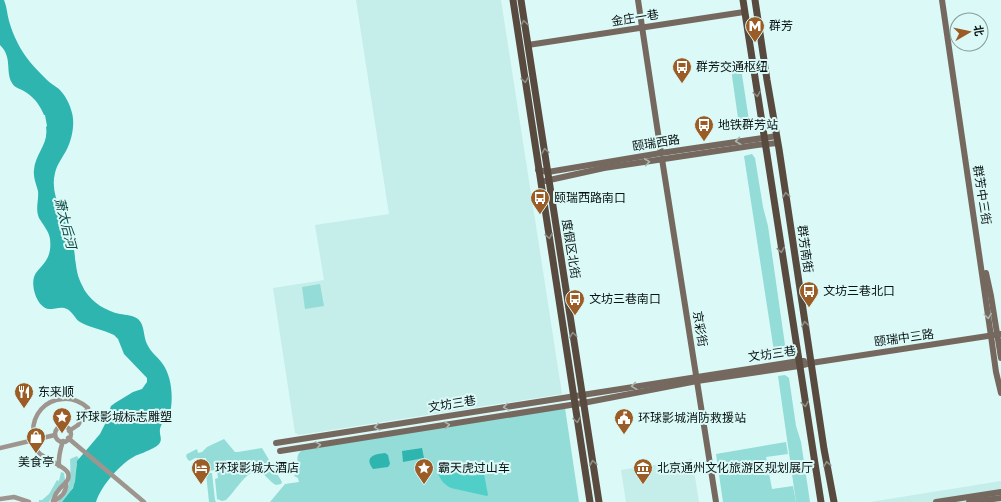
<svg xmlns="http://www.w3.org/2000/svg" width="1001" height="502" font-family="'Varela Round','Noto Sans SC',sans-serif">
  <style>
    .built { fill: #c5edea }
    .green { fill: #93dcd7 }
    .forest { fill: #50cfc8 }
    .water { fill: #2fb5af }
    .lines { fill: none; stroke-linecap: round; stroke-linejoin: round }
    .street { stroke: #9e958e; stroke-width: 4.5 }
    .secondary { stroke: #75685f; stroke-width: 6 }
    .primary { stroke: #594a3f; stroke-width: 7 }
    .oneway { stroke: #8d9089 }
    .oneway2 { stroke: #adb8b3 }
    .labels { text-anchor: middle; stroke-width: 4; stroke-linejoin: round; paint-order: stroke }
    .street-label { font-size: 12px; fill: #081312; stroke: #dbf9f7 }
    .poi-label { font-size: 12px; fill: #081312; stroke: #dbf9f7; text-anchor: start }
    .water-label { font-size: 13px; font-style: italic; fill: #0c4643; stroke: #dbf9f7 }
  </style>
  <rect width="100%" height="100%" fill="#dbf9f7"/>
  <g class="built">
    <polygon points="356,0 501,0 562,394 299,435 295,433 273,288 324,280 315,225 389,214"/>
    <polygon points="692,459 699,502 626,502 621,470"/>
    <polygon points="1001,481 1001,502 870,502"/>
  </g>
  <g class="green">
    <polygon points="741,68 750,127 748,131 740,132 731,69"/>
    <polygon points="752,154 755,158 763,207 768,226 786,352 784,356 775,358 744,156"/>
    <polygon points="320,284 324,306 305,309 302,287"/>
    <polygon points="785,375 789,378 796,426 801,442 810,502 796,502 778,376"/>
    <path d="M565,408L579,502H270L285,484L299,482L298,478L294,476C303,464 292,458 302,450Z"/>
    <path d="M224,439L235,452H238L262,448L282,482L281,484L276,485C270,482 265,474 259,471C248,468 234,493 226,500L222,501L217,499L215,479L218,478L217,470L207,471L206,458H195L190,461L188,460L186,456L187,454L197,449L198,453L202,452L207,447Z"/>
    <polygon points="786,442 788,454 766,457 772,489 793,486 796,502 723,502 716,454"/>
    <path d="M77,456L79,459C74,464 77,473 75,480C74,489 67,496 62,502H57C71,492 71,476 70,459Z"/>
    <polygon points="61,472 64,473 65,480 54,494 49,502 39,502 39,500 42,500 49,494 57,480 59,481"/>
    <polygon points="206,473 212,473 215,500 216,502 209,502"/>
  </g>
  <path class="forest" d="M438,469L472,476L484,474L488,495L487,496L451,488C443,484 440,479 437,471Z"/>
  <g class="water">
    <path d="M0,0H4C7,7 7,14 9,21C13,35 20,50 30,62C35,68 41,74 47,80C50,83 55,86 59,89C65,95 70,104 72,113C75,124 72,139 67,149C63,157 57,164 55,173C49,196 66,217 71,238C73,245 75,252 75,259C76,263 76,267 77,271C78,278 82,285 85,291C93,303 106,311 120,314C126,315 133,315 138,319C145,325 143,336 147,344C151,353 157,356 162,363C171,375 173,393 171,408C169,416 161,422 160,429C159,435 163,439 159,444C156,448 140,454 135,456C120,464 101,486 96,502H62L73,488L75,481L77,461L100,434L106,422L109,411L111,406L115,403L133,392L142,389L147,382V378L124,354L118,339L114,335C104,330 88,327 80,322C75,319 73,312 67,309C62,306 55,309 49,309C37,307 31,287 34,277C36,271 41,268 45,262C50,255 51,248 50,239C49,231 43,225 39,218C35,209 39,200 38,191C36,184 33,177 34,170C35,154 49,144 46,127L47,126L45,115H44C39,103 33,96 22,90C18,88 14,87 12,83C5,71 13,58 0,45Z"/>
    <polygon points="422,448 424,458 403,462 402,451"/>
    <path d="M385,453L388,455L390,464L388,467L373,469C363,456 376,454 385,453Z"/>
  </g>
  <g class="lines">
    <g class="street">
      <circle cx="63" cy="434" r="8"/>
      <polyline points="68,438 144,502"/>
      <polyline points="0,448 55,435"/>
      <path d="M59,466C58,457 60,450 63,441"/>
      <polyline points="0,499 14,497 29,502"/>
      <path d="M53,501C62,498 67,491 66,482"/>
      <path d="M53,502C54,498 55,494 58,491C61,485 71,482 68,473C65,466 44,459 38,452C33,446 32,439 33,432C33,414 45,400 63,399C73,398 81,402 88,408L78,425L69,431"/>
    </g>
    <g class="secondary">
      <polyline points="638,0 661,153"/>
      <polyline points="942,0 991,336 996,372 1001,393"/>
      <polyline points="528,45 744,12"/>
      <polyline points="662,159 716,502"/>
      <polyline points="538,170 548,172 661,153 777,136"/>
      <polyline points="545,181 604,168 757,145 778,143"/>
      <polyline points="986,273 991,296 1001,358"/>
      <polyline points="276,443 799,361 804,361"/>
      <polyline points="280,451 583,403 697,381 799,366 811,363 1001,334"/>
      <polyline points="936,502 1001,492"/>
      <polyline points="969,502 1001,498"/>
    </g>
    <g class="primary">
      <polyline points="513,0 590,502"/>
      <polyline points="521,0 599,502"/>
      <polyline points="743,0 821,502"/>
      <polyline points="755,0 767,80 779,149 824,449 834,502"/>
    </g>
  </g>
  <defs><path id="oneway-chevron" d="M-2-3.5L2.5 0L-2 3.5" fill="none" stroke-width="1.6" stroke-linecap="round" stroke-linejoin="round"/></defs>
  <g class="oneway">
    <use href="#oneway-chevron" transform="translate(524 23) rotate(-99)"/>
    <use href="#oneway-chevron" transform="translate(525 80) rotate(81)"/>
    <use href="#oneway-chevron" transform="translate(757 94) rotate(81)"/>
    <use href="#oneway-chevron" transform="translate(545 151) rotate(-99)"/>
    <use href="#oneway-chevron" transform="translate(786 195) rotate(-98)"/>
    <use href="#oneway-chevron" transform="translate(549 236) rotate(81)"/>
    <use href="#oneway-chevron" transform="translate(781 250) rotate(81)"/>
    <use href="#oneway-chevron" transform="translate(805 324) rotate(-98)"/>
    <use href="#oneway-chevron" transform="translate(573 335) rotate(-99)"/>
    <use href="#oneway-chevron" transform="translate(805 404) rotate(81)"/>
    <use href="#oneway-chevron" transform="translate(577 420) rotate(81)"/>
    <use href="#oneway-chevron" transform="translate(593 463) rotate(-99)"/>
    <use href="#oneway-chevron" transform="translate(827 464) rotate(-100)"/>
  </g>
  <g class="oneway2">
    <use href="#oneway-chevron" transform="translate(738 141) rotate(171)"/>
    <use href="#oneway-chevron" transform="translate(647 162) rotate(-9)"/>
    <use href="#oneway-chevron" transform="translate(988 316) rotate(82)"/>
    <use href="#oneway-chevron" transform="translate(634 386) rotate(171)"/>
    <use href="#oneway-chevron" transform="translate(506 407) rotate(171)"/>
    <use href="#oneway-chevron" transform="translate(447 425) rotate(-9)"/>
    <use href="#oneway-chevron" transform="translate(377 427) rotate(171)"/>
    <use href="#oneway-chevron" transform="translate(318 445) rotate(-9)"/>
  </g>
  <defs>
    <g id="metro-pin" transform="scale(1)"><path d="M0 17L-7.5 6A9.5 9.5 0 1 1 7.5 6Z" fill="#9c5c25" stroke="#dbf9f7"/><path d="M-5.5 5V-5H-3L0 0L3-5H5.5V5H3V-.5L0 4L-3-.5V5Z" fill="#fff"/></g>
    <g id="bus-pin" transform="scale(1)"><path d="M0 17L-7.5 6A9.5 9.5 0 1 1 7.5 6Z" fill="#9c5c25" stroke="#dbf9f7"/><path d="M-5-6H5V4H4V6H2V4H-2V6H-4V4H-5ZM-3.5-4V0h7V-4ZM-3.5 1.2v1.5H-2V1.2ZM2 1.2v1.5H3.5V1.2Z" fill="#fff"/></g>
    <g id="restaurant-pin" transform="scale(1)"><path d="M0 17L-7.5 6A9.5 9.5 0 1 1 7.5 6Z" fill="#9c5c25" stroke="#dbf9f7"/><path d="M-5-6h1v4h1v-4h1v4h1v-4h1v5L-1.5 .5V6h-2V.5L-5-1ZM5-6V6H3V1.5H1.5Q1.5-4 5-6Z" fill="#fff"/></g>
    <g id="sight-pin" transform="scale(1)"><path d="M0 17L-7.5 6A9.5 9.5 0 1 1 7.5 6Z" fill="#9c5c25" stroke="#dbf9f7"/><path d="M0-6L1.8-2.2L6-1.7L2.9 1.2L3.7 5.4L0 3.3L-3.7 5.4L-2.9 1.2L-6-1.7L-1.8-2.2Z" fill="#fff"/></g>
    <g id="civic-pin" transform="scale(1)"><path d="M0 17L-7.5 6A9.5 9.5 0 1 1 7.5 6Z" fill="#9c5c25" stroke="#dbf9f7"/><path d="M-.6-6.5H3V-4.5H.6V-3L4-1V1h2V6H-6V1h2V-1L-.6-3ZM-1.2 2.5V6h2.4V2.5Z" fill="#fff"/></g>
    <g id="shop-pin" transform="scale(1)"><path d="M0 17L-7.5 6A9.5 9.5 0 1 1 7.5 6Z" fill="#9c5c25" stroke="#dbf9f7"/><path d="M-5-2.5h2.3a2.7 3.5 0 0 1 5.4 0H5L5.5 6h-11ZM-1.5-2.5h3a1.5 2.3 0 0 0-3 0Z" fill="#fff"/></g>
    <g id="hotel-pin" transform="scale(1)"><path d="M0 17L-7.5 6A9.5 9.5 0 1 1 7.5 6Z" fill="#9c5c25" stroke="#dbf9f7"/><path d="M-6-4.5h1.5V1H6V5H4.5V3h-9V5H-6ZM-4 0a1.8 1.8 0 1 1 3.6 0ZM.5 0V-2.5h3Q6-2.5 6 0Z" fill="#fff"/></g>
    <g id="museum-pin" transform="scale(1)"><path d="M0 17L-7.5 6A9.5 9.5 0 1 1 7.5 6Z" fill="#9c5c25" stroke="#dbf9f7"/><path d="M0-6L6-3V-2H-6V-3ZM-5-1h2V3h-2ZM-1-1h2V3h-2ZM3-1h2V3H3ZM-6 4H6V6H-6Z" fill="#fff"/></g>
  </defs>
  <g fill-rule="evenodd">
    <use href="#metro-pin" x="755" y="26"/>
    <use href="#bus-pin" x="682" y="67"/>
    <use href="#bus-pin" x="704" y="125"/>
    <use href="#bus-pin" x="540" y="198"/>
    <use href="#bus-pin" x="809" y="291"/>
    <use href="#bus-pin" x="575" y="299"/>
    <use href="#restaurant-pin" x="24" y="392"/>
    <use href="#sight-pin" x="62" y="417"/>
    <use href="#civic-pin" x="624" y="418"/>
    <use href="#shop-pin" x="36" y="437"/>
    <use href="#hotel-pin" x="201" y="468"/>
    <use href="#sight-pin" x="424" y="468"/>
    <use href="#museum-pin" x="643" y="468"/>
  </g>
  <g class="labels">
    <g class="street-label">
      <text transform="translate(635 18) rotate(-9)" y="4">金庄一巷</text>
      <text transform="translate(656 143) rotate(-9)" y="4">颐瑞西路</text>
      <text transform="translate(982 195) rotate(81)" y="4">群芳中三街</text>
      <text transform="translate(571 249) rotate(81)" y="4">度假区北街</text>
      <text transform="translate(805 249) rotate(82)" y="4">群芳南街</text>
      <text transform="translate(700 329) rotate(81)" y="4">京彩街</text>
      <text transform="translate(904 338) rotate(-8)" y="4">颐瑞中三路</text>
      <text transform="translate(772 354) rotate(-8)" y="4">文坊三巷</text>
      <text transform="translate(452 404) rotate(-9)" y="4">文坊三巷</text>
    </g>
    <g class="poi-label">
      <text x="769" y="30">群芳</text>
      <text x="696" y="71">群芳交通枢纽</text>
      <text x="718" y="129">地铁群芳站</text>
      <text x="554" y="202">颐瑞西路南口</text>
      <text x="823" y="295">文坊三巷北口</text>
      <text x="589" y="303">文坊三巷南口</text>
      <text x="38" y="396">东来顺</text>
      <text x="76" y="421">环球影城标志雕塑</text>
      <text x="638" y="422">环球影城消防救援站</text>
      <text x="36" y="466" text-anchor="middle">美食亭</text>
      <text x="215" y="472">环球影城大酒店</text>
      <text x="438" y="472">霸天虎过山车</text>
      <text x="657" y="472">北京通州文化旅游区规划展厅</text>
    </g>
    <g class="water-label">
      <text transform="translate(66 223) rotate(76)" y="5">萧太后河</text>
    </g>
  </g>
  <g transform="translate(969 32) rotate(81)"><circle r="19" fill="#dbf9f7" stroke="#879d9b"/>
  <path d="M0-3L7 15L0 10L-7 15Z" fill="#9c5c25"/>
  <text y="-6" font-size="11" font-weight="bold" text-anchor="middle" fill="#081312">北</text>
  </g>
</svg>
